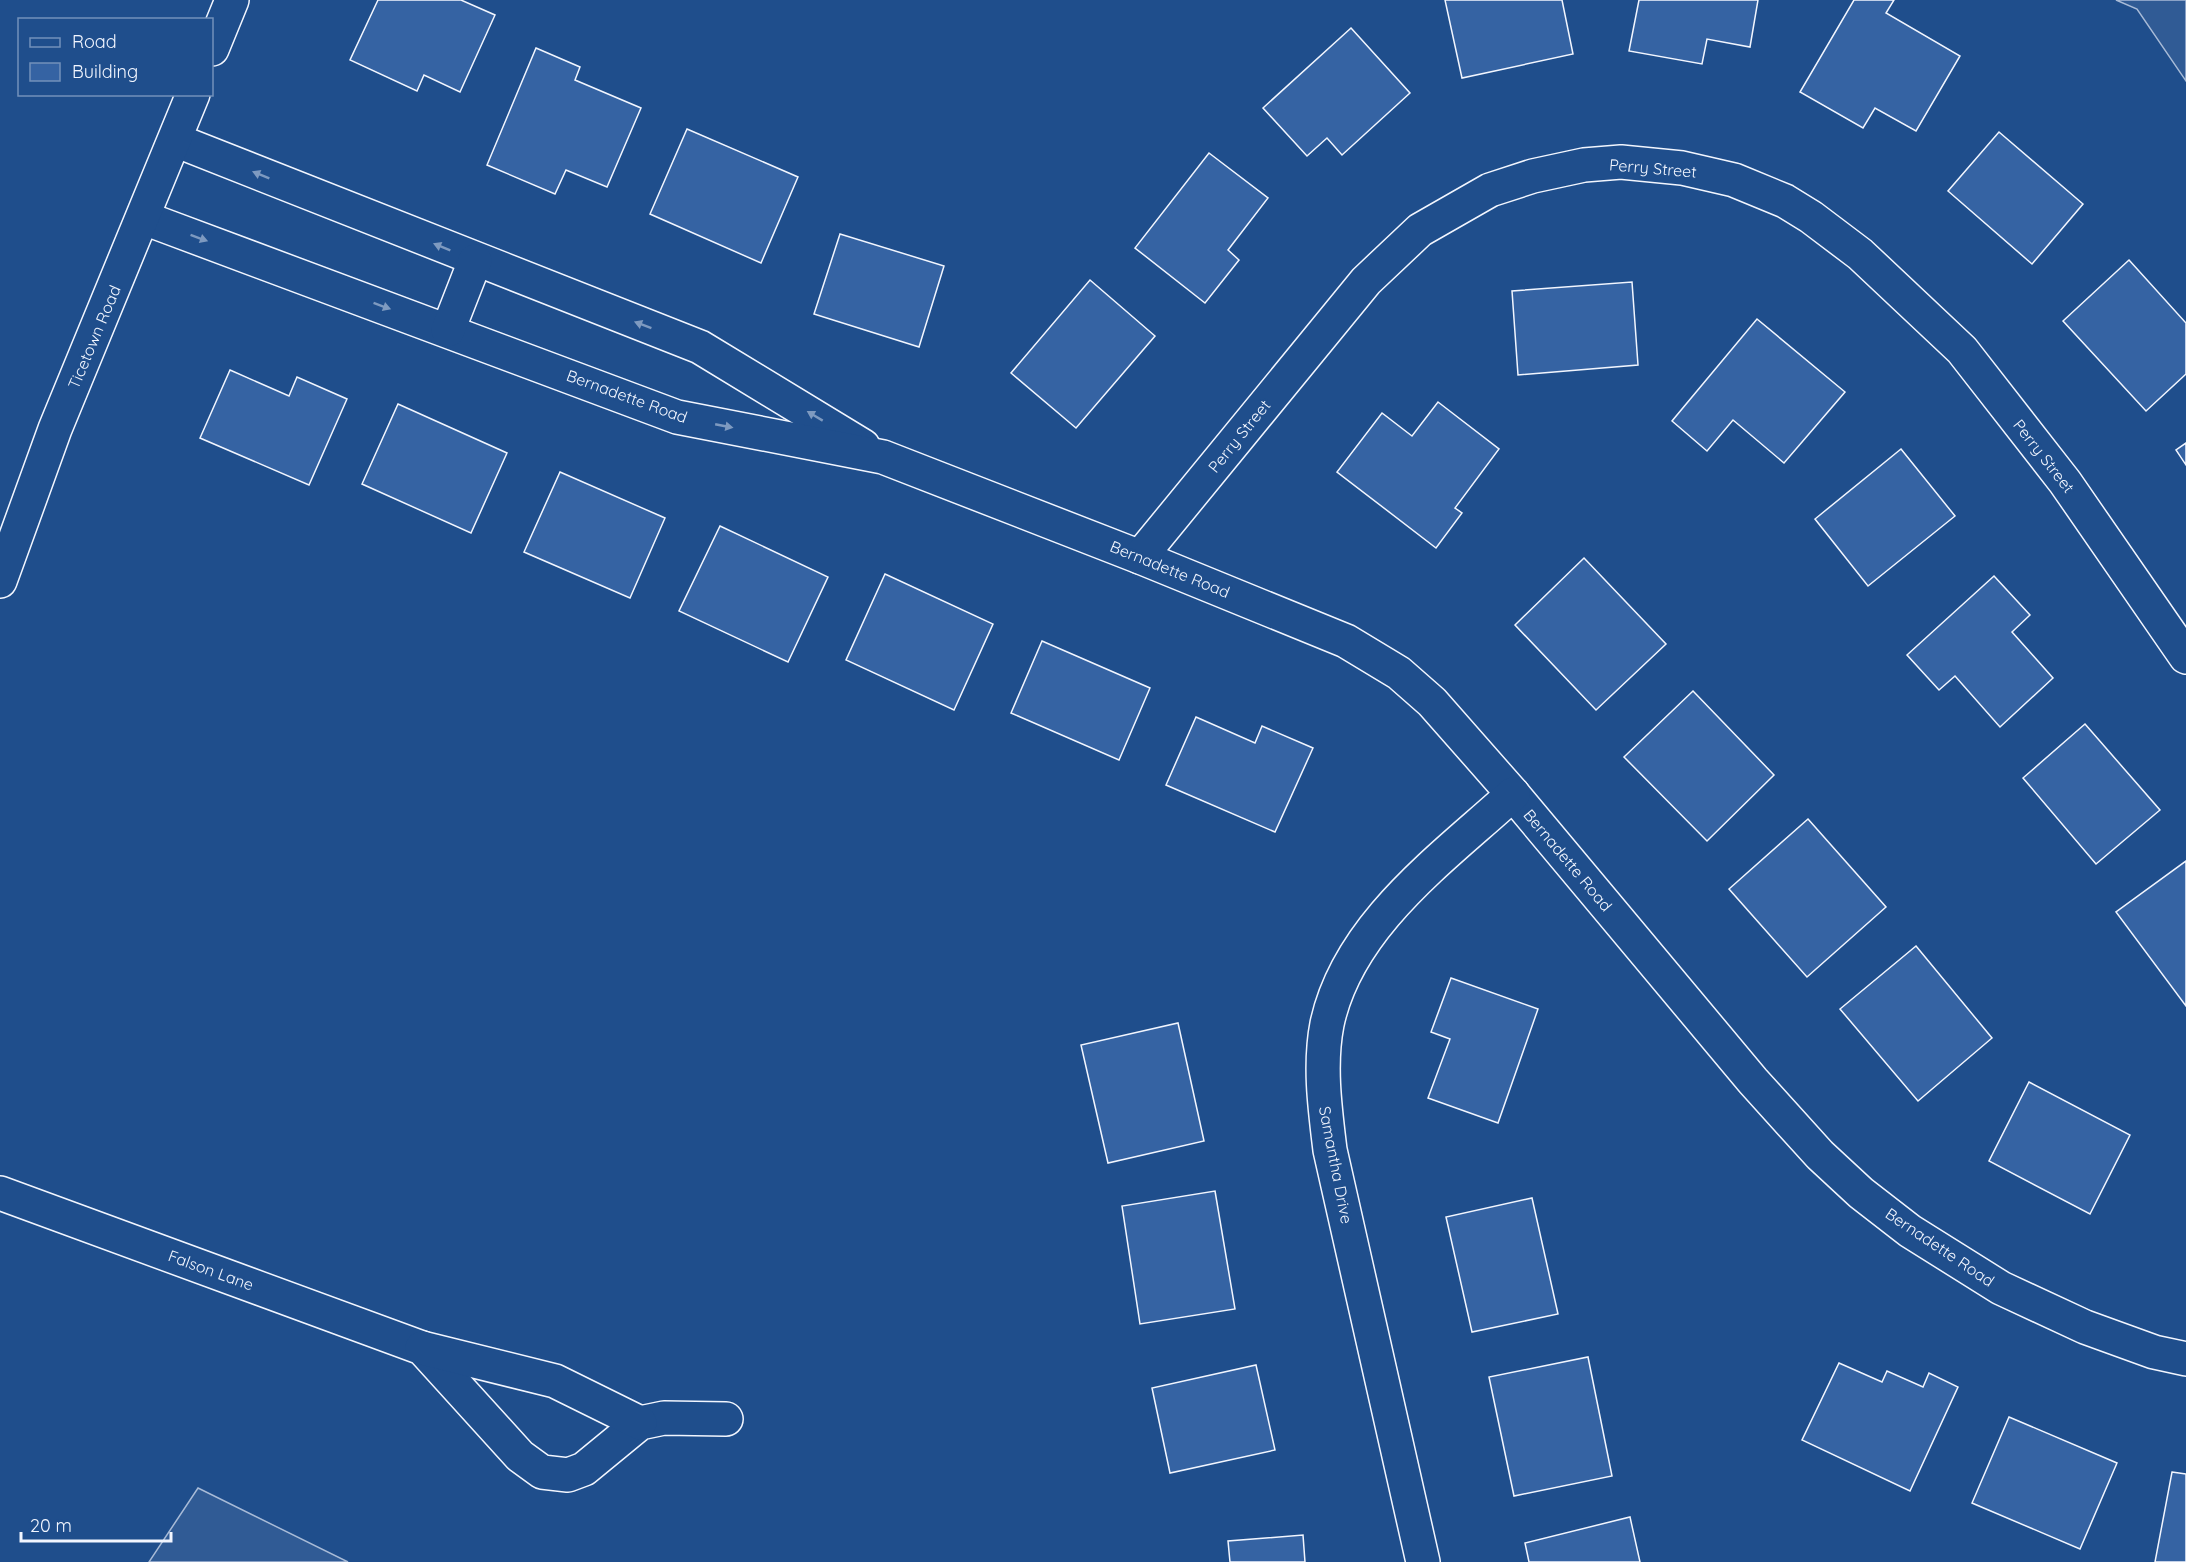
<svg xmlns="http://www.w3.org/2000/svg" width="2186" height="1562" font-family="Quicksand,sans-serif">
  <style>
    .built { fill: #305b95; stroke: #a8bbd7; stroke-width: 1.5 }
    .building { fill: #3563a3; stroke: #f2f6ff; stroke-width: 1.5 }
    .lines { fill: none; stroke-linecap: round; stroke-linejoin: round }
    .minor-casing { stroke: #f2f6ff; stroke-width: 36 }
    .tertiary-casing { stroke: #f2f6ff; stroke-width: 36 }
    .minor { stroke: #1f4e8c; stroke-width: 33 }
    .tertiary { stroke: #1f4e8c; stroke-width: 33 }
    .oneway { fill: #7e9ac0 }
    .labels { text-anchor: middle; stroke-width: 4.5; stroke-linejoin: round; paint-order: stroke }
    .street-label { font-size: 16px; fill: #f2f6ff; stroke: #1f4e8c }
  </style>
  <rect width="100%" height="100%" fill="#1f4e8c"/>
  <g class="built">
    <polygon points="2116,0 2186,0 2186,81 2137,9"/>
    <polygon points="198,1488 348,1562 149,1562"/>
  </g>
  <g class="building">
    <polygon points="378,0 461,0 495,15 460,92 424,75 417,91 350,60"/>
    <polygon points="1445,0 1562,0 1573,54 1462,78"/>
    <polygon points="1639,0 1758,0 1750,47 1707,39 1702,64 1629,51"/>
    <polygon points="1854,0 1894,0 1886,13 1960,56 1916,131 1875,108 1863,128 1800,92"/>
    <polygon points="1351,28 1410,93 1342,155 1327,138 1307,156 1263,108"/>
    <polygon points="536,48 580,67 575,80 641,108 607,187 566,170 555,194 487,165"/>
    <polygon points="687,129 798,177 761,263 650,214"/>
    <polygon points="1999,132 2083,204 2032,264 1948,191"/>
    <polygon points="1209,153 1268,198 1228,250 1239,260 1205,303 1135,248"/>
    <polygon points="840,234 944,266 919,347 814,314"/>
    <polygon points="2129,260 2186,323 2186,374 2146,411 2063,321"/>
    <polygon points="1090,280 1155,336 1076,428 1011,373"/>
    <polygon points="1632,282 1638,365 1518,375 1512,291"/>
    <polygon points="1757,319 1845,392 1784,463 1733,420 1707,451 1672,421"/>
    <polygon points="230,370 289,396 297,377 347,399 309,485 200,438"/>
    <polygon points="1438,402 1499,449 1455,508 1462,513 1436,548 1337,472 1382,413 1412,436"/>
    <polygon points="398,404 507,453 471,533 362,484"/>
    <polygon points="2186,443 2186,465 2176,450"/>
    <polygon points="1901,449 1955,516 1868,586 1815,519"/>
    <polygon points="560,472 665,518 630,598 524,552"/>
    <polygon points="720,526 828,577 788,662 679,611"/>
    <polygon points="1584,558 1666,644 1596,710 1515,625"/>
    <polygon points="885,574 993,624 954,710 846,660"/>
    <polygon points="1994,576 2030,615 2012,632 2053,678 2000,727 1955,676 1939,690 1907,655"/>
    <polygon points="1042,641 1150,688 1119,760 1011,713"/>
    <polygon points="1693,691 1774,775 1707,841 1624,757"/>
    <polygon points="1196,717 1255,743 1262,726 1313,748 1275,832 1166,785"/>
    <polygon points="2085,724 2160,810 2096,864 2023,778"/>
    <polygon points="1808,819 1886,907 1807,977 1729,889"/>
    <polygon points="2186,861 2186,1006 2116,912"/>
    <polygon points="1916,946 1992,1038 1918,1101 1840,1009"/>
    <polygon points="1451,978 1538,1009 1498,1123 1428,1098 1450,1039 1431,1032"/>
    <polygon points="1178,1023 1204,1141 1108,1163 1081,1045"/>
    <polygon points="2029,1082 2130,1135 2090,1214 1989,1161"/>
    <polygon points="1215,1191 1235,1309 1140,1324 1122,1206"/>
    <polygon points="1532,1198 1558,1314 1472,1332 1446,1217"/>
    <polygon points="1588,1357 1612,1476 1514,1496 1489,1377"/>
    <polygon points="1839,1363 1882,1382 1887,1371 1923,1387 1929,1373 1958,1387 1910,1491 1802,1440"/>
    <polygon points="1256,1365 1275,1450 1170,1473 1152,1388"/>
    <polygon points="2009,1417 2117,1463 2080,1549 1972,1503"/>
    <polygon points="2172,1472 2186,1474 2186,1562 2155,1562"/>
    <polygon points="1630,1517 1640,1562 1529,1562 1525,1543"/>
    <polygon points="1303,1535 1305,1562 1230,1562 1228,1541"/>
  </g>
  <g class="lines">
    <g class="minor-casing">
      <g id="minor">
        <polyline points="175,140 700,347 863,446"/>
        <polyline points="144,218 677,417 883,457 1140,557 1346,641 1399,673 1432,702 1513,794 1753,1081 1820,1155 1861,1193 1910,1231 2001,1288 2085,1327 2154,1352 2186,1359"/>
        <polyline points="448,330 475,261"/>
        <polyline points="1140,557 1366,281 1420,230 1490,190 1533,176 1584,165 1621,162 1682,168 1734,180 1785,201 1811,217 1860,254 1962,350 2065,482 2186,657"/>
        <polyline points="0,1193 422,1348 520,1456 542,1472 568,1475 584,1469 640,1423 664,1418 726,1419"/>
        <polyline points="422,1348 555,1381 640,1423"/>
        <path d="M1423,1562L1330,1150C1325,1109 1319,1065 1327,1024C1348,925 1443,858 1513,794"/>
      </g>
    </g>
    <g class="tertiary-casing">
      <g id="tertiary">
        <polyline points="212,49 232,0"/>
        <polyline points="0,581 55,429 193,94"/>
      </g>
    </g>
    <use href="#minor" class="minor"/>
    <use href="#tertiary" class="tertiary"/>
  </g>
  <defs><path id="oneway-solid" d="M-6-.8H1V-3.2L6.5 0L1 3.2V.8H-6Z" transform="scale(1.5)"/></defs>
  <g class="oneway">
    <use href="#oneway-solid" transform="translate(261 175) rotate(-158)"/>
    <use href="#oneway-solid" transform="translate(199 238) rotate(20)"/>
    <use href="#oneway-solid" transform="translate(442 247) rotate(-158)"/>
    <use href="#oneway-solid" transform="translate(382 306) rotate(20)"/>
    <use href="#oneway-solid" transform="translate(643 325) rotate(-159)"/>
    <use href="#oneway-solid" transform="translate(815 416) rotate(-149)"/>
    <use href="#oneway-solid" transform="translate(724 426) rotate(11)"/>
  </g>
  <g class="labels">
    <g class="street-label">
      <text transform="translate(1653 168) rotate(5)" y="6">Perry Street</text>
      <text transform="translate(94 337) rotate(-67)" y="6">Ticetown Road</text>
      <text transform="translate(627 396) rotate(20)" y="6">Bernadette Road</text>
      <text transform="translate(1239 436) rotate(-51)" y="6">Perry Street</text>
      <text transform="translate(2044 456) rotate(52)" y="6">Perry Street</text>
      <text transform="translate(1170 569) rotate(22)" y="6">Bernadette Road</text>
      <text transform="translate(1568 860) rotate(50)" y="6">Bernadette Road</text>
      <text transform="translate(1336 1165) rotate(79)" y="6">Samantha Drive</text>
      <text transform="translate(1940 1247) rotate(34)" y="6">Bernadette Road</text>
      <text transform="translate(211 1270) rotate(20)" y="6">Falson Lane</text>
    </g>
  </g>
  <rect x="18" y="18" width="195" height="78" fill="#1f4e8c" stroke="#7391ba" stroke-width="1.5"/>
  <rect x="30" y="38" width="30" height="9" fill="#1f4e8c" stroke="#7391ba" stroke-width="1.5"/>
  <text x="72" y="48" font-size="18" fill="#f2f6ff">Road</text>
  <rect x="30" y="63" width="30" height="18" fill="#3563a3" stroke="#7391ba" stroke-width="1.5"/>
  <text x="72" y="78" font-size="18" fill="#f2f6ff">Building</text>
  <path d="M21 1532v9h150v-9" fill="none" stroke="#f2f6ff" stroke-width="3"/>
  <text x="30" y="1532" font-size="18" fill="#f2f6ff" stroke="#1f4e8c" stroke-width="4.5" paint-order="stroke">20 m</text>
</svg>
